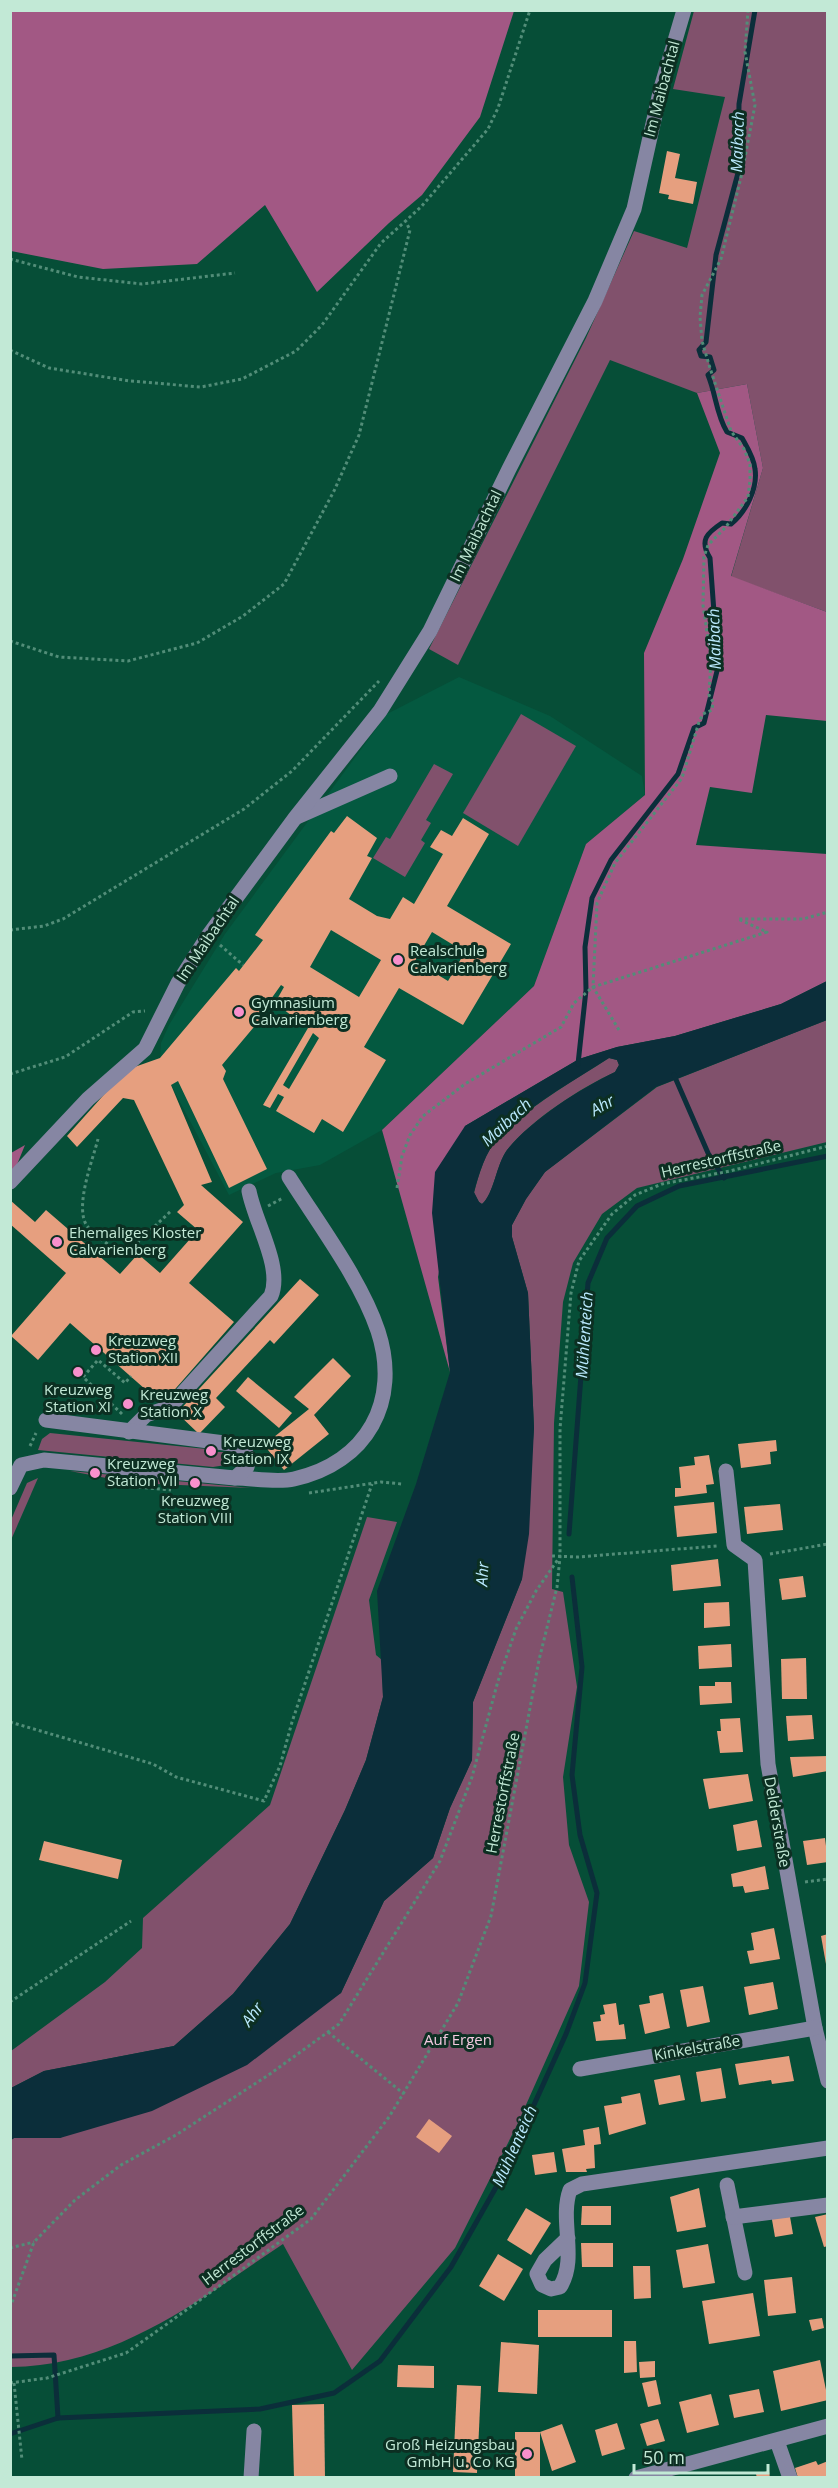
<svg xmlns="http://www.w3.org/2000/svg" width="838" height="2488" font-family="'Open Sans',sans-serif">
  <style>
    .built { fill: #045940 }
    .green { fill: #81516c }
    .forest { fill: #a25884 }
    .water { fill: #0b2e3a; fill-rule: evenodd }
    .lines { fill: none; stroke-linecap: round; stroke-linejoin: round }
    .stream { stroke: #0b2e3a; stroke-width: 5 }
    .building { fill: #e69f7f; fill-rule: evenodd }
    .path { stroke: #528d78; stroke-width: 3; stroke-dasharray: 3 3; stroke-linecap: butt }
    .minor { stroke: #8686a3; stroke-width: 15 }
    .poi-dot { fill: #f890cc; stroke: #0c2f22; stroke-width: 2 }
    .labels { text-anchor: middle; stroke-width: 6; stroke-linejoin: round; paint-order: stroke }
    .street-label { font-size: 15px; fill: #c2e9d6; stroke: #0c2f22 }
    .poi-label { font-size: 15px; fill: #c2e9d6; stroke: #0c2f22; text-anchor: start }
    .park-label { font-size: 15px; fill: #f3c8df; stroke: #0c2f22 }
    .water-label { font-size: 16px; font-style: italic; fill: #baeafe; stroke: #0c2f22 }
  </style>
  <rect width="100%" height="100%" fill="#064e37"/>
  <polygon class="built" points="459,677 550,716 642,776 645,795 586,844 534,986 382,1130 320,1165 276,1173 229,1195 171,1085 160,1058 161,1043 169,1025 225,934 387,714"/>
  <g class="green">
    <polygon points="694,11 827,11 827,612 731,577 763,468 747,384 697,393 610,360 458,665 429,649 586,338 634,231 687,248 725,97 673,89"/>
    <polygon points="521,714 576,746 518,846 463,813"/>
    <polygon points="434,764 453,774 426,820 431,823 421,840 425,843 405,877 373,858 386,837 390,839"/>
    <path d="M827,1020V1142L637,1188L602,1214L573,1263L563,1302L554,1423L552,1589L563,1592L577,1687L563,1777L569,1845L589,1902L579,1986L517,2125L455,2248L352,2370L283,2244C199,2300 116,2366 11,2367V2140L14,2138H60L341,1993L384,1901L433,1858L450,1808L472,1760L473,1702L522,1579L534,1428L528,1293L512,1237V1225L526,1199L545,1172L657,1087Z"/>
    <path d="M609,1058L617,1060L619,1065L615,1072C580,1088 531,1120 507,1150C496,1165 494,1194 482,1204L479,1202L474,1193C479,1174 485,1152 499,1137C530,1105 572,1082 609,1058Z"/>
    <polygon points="50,1433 206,1449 209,1452 230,1452 235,1457 232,1464 213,1467 38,1450 42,1439"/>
    <polygon points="70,1471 251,1488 132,1483"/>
    <polygon points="38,1478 11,1540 11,1520 27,1483"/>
    <polygon points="367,1517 397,1522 369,1600 376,1655 382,1660 383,1697 366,1760 345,1810 290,1924 233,1994 174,2046 44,2071 11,2088 11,2051 105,1982 142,1948 143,1918 270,1805"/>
  </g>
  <g class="forest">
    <polygon points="10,11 11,10 514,11 480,117 422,195 389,223 317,292 265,205 197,264 103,269 11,251"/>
    <polygon points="747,384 763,468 731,576 827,612 827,721 766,715 752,793 710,787 696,845 827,854 827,981 781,1004 675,1036 617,1047 579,1059 465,1126 438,1277 450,1372 382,1130 534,986 586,844 645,795 644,653 683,559 720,453 697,393"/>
    <polygon points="25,1145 16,1167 11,1173 11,1153"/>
  </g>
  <path class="water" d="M827,981V1020L656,1087L545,1172L526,1199L512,1225V1237L528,1293L534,1428L529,1534L522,1579L473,1702L472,1760L450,1808L433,1858L384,1901L341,1993L247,2065L152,2111L60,2138H14L11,2140V2088L44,2071L174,2046L233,1994L290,1924L345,1810L366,1760L383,1697L377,1591L416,1484L450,1372L432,1213L435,1172L465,1126L579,1059L617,1047L675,1036L781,1004ZM609,1058L617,1060L619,1065L615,1072C580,1089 531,1120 507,1150C496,1165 494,1194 482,1204L479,1202L474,1192C479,1174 485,1152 499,1137C529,1105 572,1082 609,1058Z"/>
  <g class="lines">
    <g class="stream">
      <path d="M578,1064L586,990L585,947L592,898L611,860L678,774L694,728L704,723L718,667L710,558C699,540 707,533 722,523L731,524C746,512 758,488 755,469C754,458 747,447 742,438L727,432C716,414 716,394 708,375L714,370L710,357L701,356L699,350L706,342L716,255L738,173L739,104L755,10"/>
      <polyline points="674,1075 708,1153 724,1178"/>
      <polyline points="569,1534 588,1283 607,1238 637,1206 679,1186 828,1156"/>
      <polyline points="10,2356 54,2355 58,2418"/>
      <polyline points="10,2434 58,2418 260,2409 334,2393 380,2361 451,2267 499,2182 566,2034 585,1983 597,1893 580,1835 572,1775 582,1667 572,1577"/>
    </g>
  </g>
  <g class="building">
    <polygon points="667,151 680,154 675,178 697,182 693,204 668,199 669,195 659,193"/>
    <path d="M347,816L377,838L367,856L372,858L349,899L377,916L390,919L403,897L414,904L443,854L430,847L441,830L452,836L463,818L489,834L447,906L511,944L463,1025L399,988L364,1047L386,1060L343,1132L322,1119L314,1133L276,1111L284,1097L278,1094L270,1108L263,1105L308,1028L275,1003L284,987L281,985L271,999L275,1002L222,1065L226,1071L223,1079L267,1169L229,1188L178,1081L171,1085L212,1182L201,1185L243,1222L189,1283L234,1322L162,1404L70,1323L38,1360L11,1336L66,1273L10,1224V1200L35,1222L46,1210L120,1274L138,1254L160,1273L198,1230L177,1212L184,1205L134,1100L123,1098L77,1147L67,1136L126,1070L160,1058L236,968L239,971L263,940L255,935L331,831L334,833ZM331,930L381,960L359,997L310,967ZM432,932L465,952L448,981L415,961ZM313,1033L319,1038L289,1089L283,1085Z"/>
    <polygon points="300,1279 319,1295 274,1344 270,1340 216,1398 225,1407 199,1434 177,1413"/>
    <polygon points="333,1358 351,1376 314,1415 329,1434 284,1470 264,1445 309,1409 294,1397"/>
    <polygon points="248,1377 292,1413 279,1428 236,1391"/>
    <polygon points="776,1440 777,1451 770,1452 771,1464 741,1468 738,1444"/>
    <polygon points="709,1455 714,1484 706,1485 707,1493 675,1497 675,1488 681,1488 679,1467 695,1465 694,1457"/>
    <polygon points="714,1502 717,1533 677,1537 674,1506"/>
    <polygon points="780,1504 783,1530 747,1534 744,1507"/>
    <polygon points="718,1559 721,1586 673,1591 671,1565"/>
    <polygon points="803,1576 806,1597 782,1600 779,1579"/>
    <polygon points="729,1602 730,1626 704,1628 704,1603"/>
    <polygon points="731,1644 732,1667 699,1669 698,1646"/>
    <polygon points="806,1658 807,1699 782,1699 781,1659"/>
    <polygon points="715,1682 731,1682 732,1703 700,1705 699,1686 715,1686"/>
    <polygon points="812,1715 814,1739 788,1741 786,1716"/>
    <polygon points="740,1718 743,1752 720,1753 717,1731 721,1731 720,1719"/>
    <polygon points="828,1756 828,1771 793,1777 790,1757"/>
    <polygon points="748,1774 753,1801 709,1809 703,1779"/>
    <polygon points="757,1820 762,1847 737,1851 733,1825"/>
    <polygon points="825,1838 828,1862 807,1865 803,1841"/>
    <polygon points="44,1841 122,1860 118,1879 39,1860"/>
    <polygon points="765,1866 769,1889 745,1893 743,1886 733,1887 731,1874"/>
    <polygon points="774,1928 780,1959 750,1964 747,1951 754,1950 751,1933"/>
    <polygon points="828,1934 828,1964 826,1964 821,1936"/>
    <polygon points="773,1982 778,2009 749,2015 744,1987"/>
    <polygon points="703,1986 710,2022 687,2027 680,1990"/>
    <polygon points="663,1993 670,2028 645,2034 639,2005 650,2003 649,1996"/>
    <polygon points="616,2003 619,2025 624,2024 626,2039 596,2041 593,2022 601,2021 600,2015 605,2014 603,2005"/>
    <polygon points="789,2056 794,2081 772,2084 771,2080 739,2085 735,2064"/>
    <polygon points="721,2068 726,2098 701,2102 696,2072"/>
    <polygon points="680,2075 685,2100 659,2105 654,2080"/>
    <polygon points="640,2093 646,2124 609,2135 604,2106 622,2103 621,2097"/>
    <polygon points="429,2119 452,2136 439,2153 416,2137"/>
    <polygon points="599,2127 601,2144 594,2145 595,2168 586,2169 587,2172 566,2172 562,2149 585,2145 583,2130"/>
    <polygon points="554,2152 557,2172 535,2175 532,2155"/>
    <polygon points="699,2188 706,2227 677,2232 670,2197"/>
    <polygon points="582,2206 611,2206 611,2225 581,2225"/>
    <polygon points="526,2208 551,2223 531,2255 507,2240"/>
    <polygon points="789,2211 793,2234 775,2237 771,2214"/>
    <polygon points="828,2214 828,2246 824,2247 815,2217"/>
    <polygon points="581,2243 613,2243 613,2267 582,2267"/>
    <polygon points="708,2244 715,2283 683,2288 676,2250"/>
    <polygon points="498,2254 523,2269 504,2301 479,2286"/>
    <polygon points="633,2266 650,2266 651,2298 634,2299"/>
    <polygon points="792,2277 796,2313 768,2316 764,2280"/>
    <polygon points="753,2293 760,2336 709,2344 702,2301"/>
    <rect x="538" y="2310" width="74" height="27"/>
    <polygon points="822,2318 824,2328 812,2331 809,2320"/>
    <polygon points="624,2341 636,2341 637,2372 624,2373"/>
    <polygon points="501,2342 539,2345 537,2394 498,2392"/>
    <polygon points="820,2360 828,2400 781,2411 773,2371"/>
    <polygon points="655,2361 655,2377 640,2378 639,2362"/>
    <polygon points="398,2365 434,2366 434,2388 397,2387"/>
    <polygon points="656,2380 661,2404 648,2407 642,2383"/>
    <polygon points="457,2385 481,2386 477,2473 453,2472"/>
    <polygon points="759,2389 764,2412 734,2418 729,2395"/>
    <polygon points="711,2394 719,2425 687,2433 679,2402"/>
    <polygon points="324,2404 325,2478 294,2478 292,2405"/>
    <polygon points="658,2419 665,2441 647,2446 640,2424"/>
    <polygon points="617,2423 625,2449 602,2456 595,2430"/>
    <polygon points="562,2424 576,2462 552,2471 540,2432 540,2477 515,2476 515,2432 540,2432"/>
    <polygon points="816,2461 818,2465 828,2461 828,2478 798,2478 795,2468"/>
    <polygon points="769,2471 770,2478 757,2478 756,2474"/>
  </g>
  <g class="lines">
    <g class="path">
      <polyline points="10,259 78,277 142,284 235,273"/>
      <polyline points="10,350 49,368 130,381 201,387 242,379 296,351 322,325 381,243 421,207 488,129 498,108 530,10"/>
      <polyline points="10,641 59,657 128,661 197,643 243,616 284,584 334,491 359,435 410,230 406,222"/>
      <polyline points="10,930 44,926 63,919 244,809 292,771 379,681"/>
      <polyline points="220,945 243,965"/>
      <polyline points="619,1030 593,987 597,903 615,863 682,778 699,722 703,714 712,710 713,702 709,695 711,659 703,605 704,557 708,545 725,528 748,497 750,481 750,464 744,449 731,431 710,368 702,341 700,317 702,295 721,259 742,173 755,105 745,52 748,10"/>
      <polyline points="10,1074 65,1057 133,1012 145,1011"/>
      <path d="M98,1139C93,1159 74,1207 87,1226C96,1237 113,1247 123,1256L171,1211"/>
      <polyline points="397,1188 402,1156 410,1135 423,1116 465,1084 561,1027 574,1003 593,987 767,932 738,919 803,919 828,912"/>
      <polyline points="268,1206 283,1198"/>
      <polyline points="122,1414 83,1377 98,1360 125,1383 131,1376"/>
      <polyline points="30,1446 36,1433"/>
      <polyline points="115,1485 171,1490"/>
      <polyline points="309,1493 381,1482 402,1484"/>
      <polyline points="770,1554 828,1544"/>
      <polyline points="552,1556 578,1557 717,1546"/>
      <polyline points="10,1722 153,1764 176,1777 264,1801 280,1766 292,1722 372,1484"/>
      <polyline points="805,1882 828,1879"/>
      <polyline points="10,2002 131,1921"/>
      <polyline points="328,2032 404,2094"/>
      <polyline points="10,2248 34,2242"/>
      <polyline points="10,2308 34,2242 75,2200 121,2165 176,2135 270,2074 339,2024 440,1861 472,1777 498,1681 516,1629 536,1591 559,1558"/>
      <polyline points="10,2383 47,2378 126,2353 167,2324 311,2219 389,2117 458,2003 491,1916 539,1660 557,1587 560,1557 560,1429 571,1293 579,1261 612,1214 635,1195 662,1184 730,1171 828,1146"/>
      <polyline points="14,2383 22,2460"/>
    </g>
    <g class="minor">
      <polyline points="297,817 390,776"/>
      <polyline points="10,1182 88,1099 145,1049 178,983 208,936 295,818 380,711 430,631 509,469 595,301 634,209 661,88 684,10"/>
      <path d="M129,1432L146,1415L170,1407L271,1296C283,1267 255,1223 249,1191"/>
      <polyline points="726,1471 734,1545 755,1560 768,1764 815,2028 828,2081"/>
      <path d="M235,1478C253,1478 276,1483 294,1479C367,1463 401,1401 378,1331C361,1280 318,1223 289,1177"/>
      <polyline points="10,1488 21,1465 44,1460 235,1478 247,1467 249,1460 244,1449 232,1444 46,1420"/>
      <polyline points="580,2069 815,2028"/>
      <polyline points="727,2185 745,2273"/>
      <polyline points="733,2217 828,2205"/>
      <path d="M568,2238L545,2260L537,2274L542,2285L551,2289L560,2287C578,2259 559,2220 570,2190L582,2184L828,2148"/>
      <polyline points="777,2441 790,2478"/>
      <polyline points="251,2478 254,2431"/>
      <polyline points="636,2478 828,2426"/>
    </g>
  </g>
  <g class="poi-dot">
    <circle cx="398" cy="960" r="6"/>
    <circle cx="239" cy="1012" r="6"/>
    <circle cx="57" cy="1242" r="6"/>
    <circle cx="96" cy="1350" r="6"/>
    <circle cx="78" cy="1372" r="6"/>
    <circle cx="128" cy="1404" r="6"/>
    <circle cx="211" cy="1451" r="6"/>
    <circle cx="95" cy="1473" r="6"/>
    <circle cx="195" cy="1483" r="6"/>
    <circle cx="527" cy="2454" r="6"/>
  </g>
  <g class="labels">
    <g class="street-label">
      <text transform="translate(662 89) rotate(-75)" y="5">Im Maibachtal</text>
      <text transform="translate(476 536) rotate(-64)" y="5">Im Maibachtal</text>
      <text transform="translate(208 939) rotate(-56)" y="5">Im Maibachtal</text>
      <text transform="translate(721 1159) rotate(-13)" y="5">Herrestorffstraße</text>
      <text transform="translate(503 1793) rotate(-79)" y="5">Herrestorffstraße</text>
      <text transform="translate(777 1822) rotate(80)" y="5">Delderstraße</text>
      <text transform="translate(697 2048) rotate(-10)" y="5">Kinkelstraße</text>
      <text transform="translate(253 2245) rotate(-37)" y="5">Herrestorffstraße</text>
    </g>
    <g class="poi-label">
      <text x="410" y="956">Realschule<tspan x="410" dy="17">Calvarienberg</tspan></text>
      <text x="251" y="1008">Gymnasium<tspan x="251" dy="17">Calvarienberg</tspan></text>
      <text x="69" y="1238">Ehemaliges Kloster<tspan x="69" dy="17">Calvarienberg</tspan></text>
      <text x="108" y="1346">Kreuzweg<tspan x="108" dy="17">Station XII</tspan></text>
      <text x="78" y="1395" text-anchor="middle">Kreuzweg<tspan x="78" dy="17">Station XI</tspan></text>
      <text x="140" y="1400">Kreuzweg<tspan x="140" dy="17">Station X</tspan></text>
      <text x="223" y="1447">Kreuzweg<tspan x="223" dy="17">Station IX</tspan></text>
      <text x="107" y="1469">Kreuzweg<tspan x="107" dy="17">Station VII</tspan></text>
      <text x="195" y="1506" text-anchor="middle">Kreuzweg<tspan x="195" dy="17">Station VIII</tspan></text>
      <text x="515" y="2450" text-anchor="end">Groß Heizungsbau<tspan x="515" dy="17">GmbH u. Co KG</tspan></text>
    </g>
    <g class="park-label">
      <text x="458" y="2045">Auf Ergen</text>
    </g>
    <g class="water-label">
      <text transform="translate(737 142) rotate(-88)" y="6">Maibach</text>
      <text transform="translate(714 639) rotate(-92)" y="6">Maibach</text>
      <text transform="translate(602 1105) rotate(-30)" y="6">Ahr</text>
      <text transform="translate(506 1122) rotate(-43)" y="6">Maibach</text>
      <text transform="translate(584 1335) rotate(-86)" y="6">Mühlenteich</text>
      <text transform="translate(482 1574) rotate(-87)" y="6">Ahr</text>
      <text transform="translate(252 2014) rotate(-53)" y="6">Ahr</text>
      <text transform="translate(514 2146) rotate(-66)" y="6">Mühlenteich</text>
    </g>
  </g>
  <rect width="838" height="2488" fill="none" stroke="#c2e9d6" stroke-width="24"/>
  <path d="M634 2464v9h134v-9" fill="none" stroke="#c2e9d6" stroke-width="3"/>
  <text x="643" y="2464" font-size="18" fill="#c2e9d6" stroke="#0c2f22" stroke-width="4.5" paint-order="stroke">50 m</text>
</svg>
